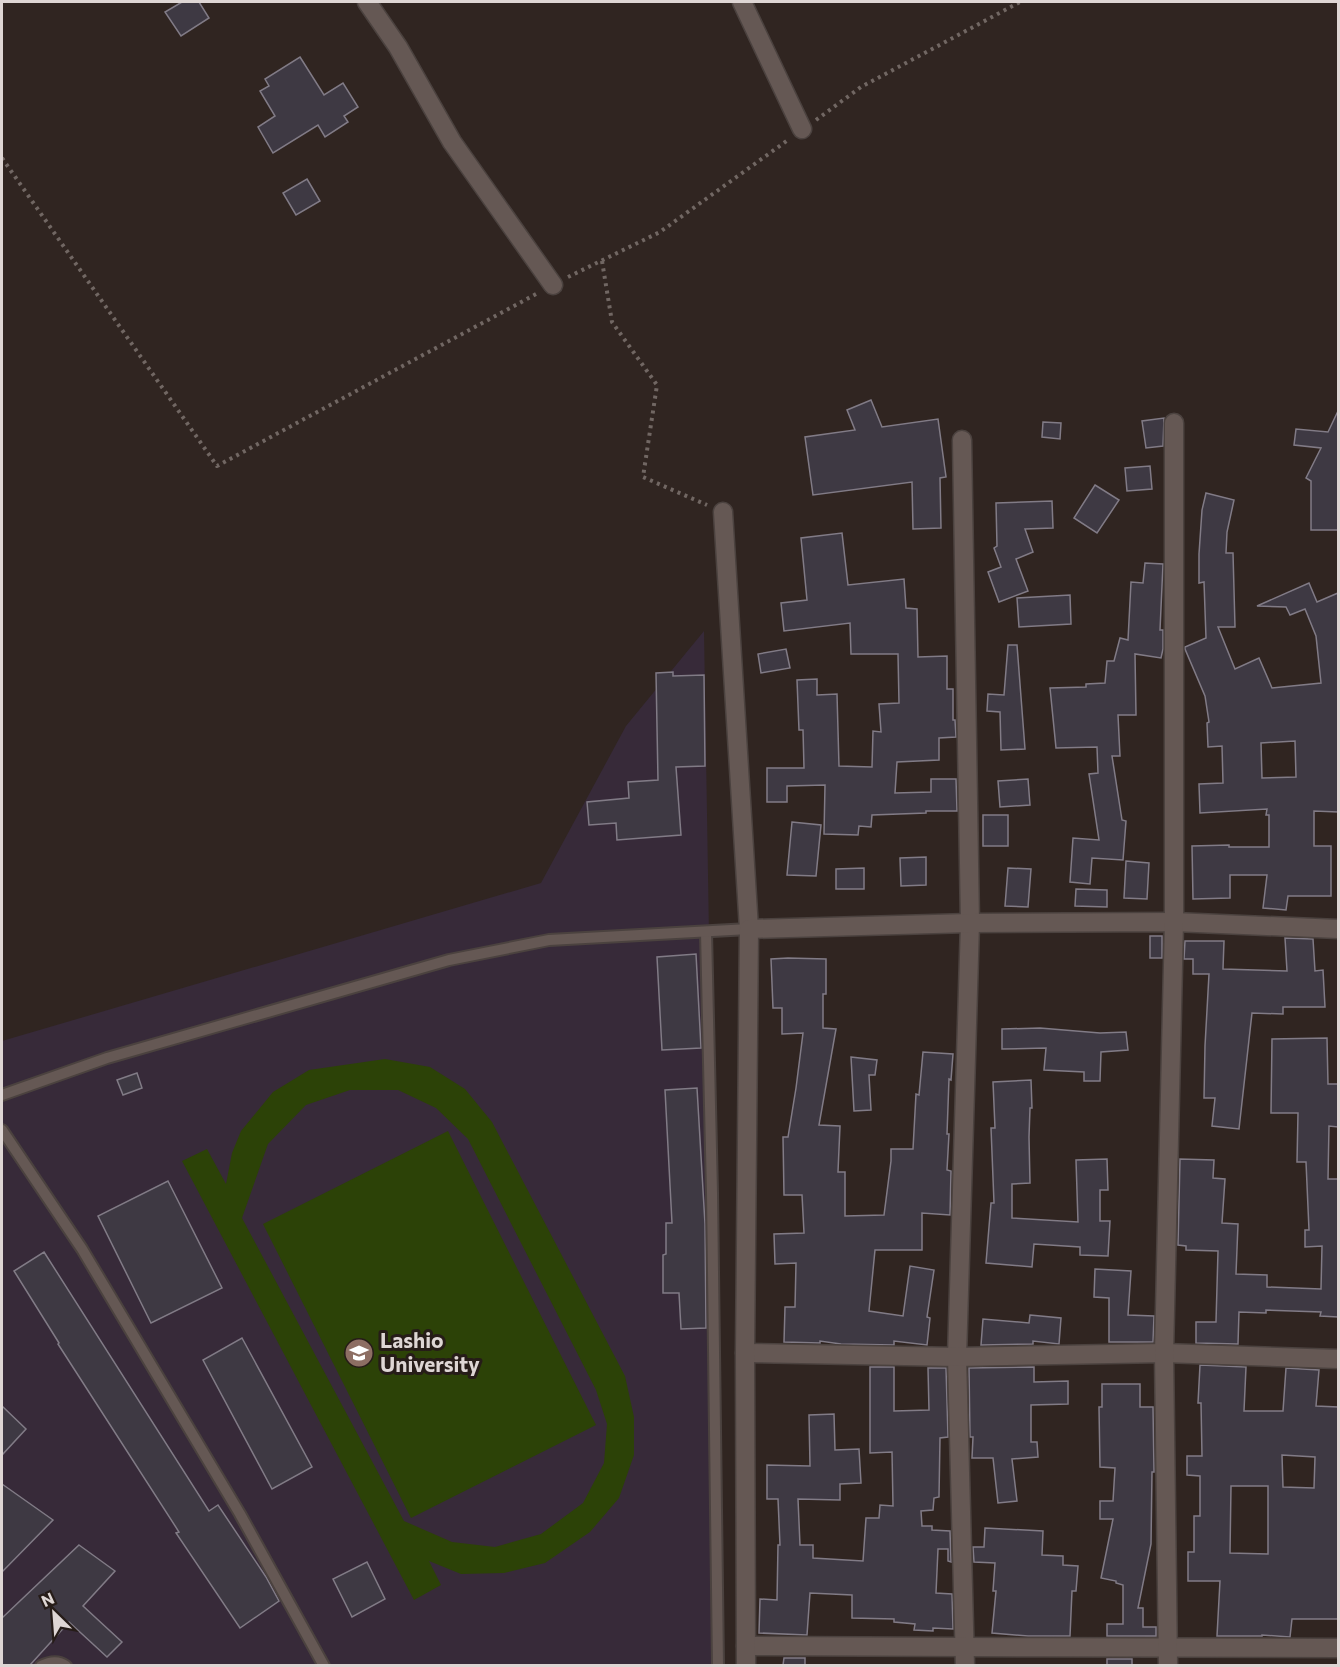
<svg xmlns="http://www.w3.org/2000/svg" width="1340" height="1667" font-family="Commissioner,sans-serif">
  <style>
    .education { fill: #372a39 }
    .green { fill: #2c4207; fill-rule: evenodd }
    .building { fill: #3e3943; stroke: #817b86; stroke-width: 1.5; fill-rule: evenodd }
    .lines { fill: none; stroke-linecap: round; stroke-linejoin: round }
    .service-casing { stroke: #4b423f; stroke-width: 14 }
    .minor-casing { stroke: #4b423f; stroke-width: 21 }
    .path { stroke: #716763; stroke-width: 4; stroke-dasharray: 3 4.5; stroke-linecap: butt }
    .service { stroke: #655854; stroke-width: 10 }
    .minor { stroke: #655854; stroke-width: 18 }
    .labels { text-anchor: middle; stroke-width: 6; stroke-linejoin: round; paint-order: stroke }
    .poi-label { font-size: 21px; font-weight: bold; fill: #ded6d4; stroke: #261c18; text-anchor: start }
  </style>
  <rect width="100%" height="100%" fill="#302521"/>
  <polygon class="education" points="704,631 721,1665 2,1666 2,1041 541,883 626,726"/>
  <g class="green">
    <path d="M385,1059L430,1067L465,1089L492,1122L625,1376L634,1417V1455L619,1498L590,1532L545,1563L504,1573L461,1574L429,1561L441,1585L414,1600L182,1161L207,1149L226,1184L232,1153L241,1131L273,1092L309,1070ZM350,1090H398L436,1108L468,1139L596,1390L607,1424L604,1463L583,1503L541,1534L495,1547L452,1542L404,1521L242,1218L268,1144L306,1105Z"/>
    <polygon points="448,1131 596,1425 411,1518 263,1224"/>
  </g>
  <g class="building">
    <polygon points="182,2 199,2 209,18 181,36 165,12"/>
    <polygon points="300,57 324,95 343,83 358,107 344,116 348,122 325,137 318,125 273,153 258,127 275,116 260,91 269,86 265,79"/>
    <polygon points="307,179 320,201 296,215 283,193"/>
    <polygon points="871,400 882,427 938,419 946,477 940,478 941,528 913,529 912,482 813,495 805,437 855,430 847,410"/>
    <polygon points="1338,411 1338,530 1311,530 1311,481 1306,478 1321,448 1294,445 1296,429 1328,432"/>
    <polygon points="1164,418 1163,446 1146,448 1142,421"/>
    <polygon points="1043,422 1061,423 1060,439 1042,437"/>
    <polygon points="1150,466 1152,489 1127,491 1125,468"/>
    <polygon points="1095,485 1119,500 1097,533 1074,518"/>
    <path d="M1206,493L1234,500L1227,532L1226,553H1233L1235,627H1218L1235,669L1259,658L1272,688L1321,683L1316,636L1305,609L1290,615L1286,607L1257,606L1309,583L1317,602L1338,593V812L1314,811V846H1331V896H1288L1286,910L1263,908L1267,875H1230V898L1193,899L1192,846L1229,845V847H1269V815H1266L1267,809L1200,813L1199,784L1223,783L1222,746L1208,747L1207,723L1209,722L1205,696L1185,649V647L1206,638L1204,582L1199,583V554L1202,510ZM1295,741L1296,777L1262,778L1261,743Z"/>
    <polygon points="1052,501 1053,528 1025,529 1033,552 1016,559 1028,591 999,602 988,572 1001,567 994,548 997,546 996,503"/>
    <polygon points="842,533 848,585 904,579 906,608 917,609 918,657 947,656 947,689 953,689 953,720 955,720 956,737 939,738 939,760 897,762 895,793 931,792 931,779 956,779 957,811 926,811 926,813 872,815 871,827 859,826 858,835 824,834 825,785 787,786 787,802 767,802 767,768 804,768 803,730 799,730 797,680 817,679 817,695 837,694 839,766 872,767 873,731 881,732 879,704 899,703 898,654 851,654 850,623 784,631 781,603 807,600 801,538"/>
    <polygon points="1145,563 1163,564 1160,630 1163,630 1163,649 1161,658 1135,654 1136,715 1118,715 1120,756 1112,756 1122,820 1126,821 1123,860 1092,858 1090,884 1070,882 1073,838 1099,840 1089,774 1098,773 1097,747 1056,748 1050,688 1086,687 1086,684 1105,683 1107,661 1114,661 1120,638 1128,640 1131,582 1143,583"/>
    <polygon points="1070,595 1071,624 1019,627 1017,598"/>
    <polygon points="1008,645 1017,645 1025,749 1001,750 1000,712 987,711 988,694 1004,695"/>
    <polygon points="786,649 790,668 761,673 758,654"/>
    <polygon points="673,672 673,676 704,675 705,766 676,767 681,835 617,840 616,823 589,825 587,802 629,798 628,782 658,780 656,673"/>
    <polygon points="1028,779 1030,805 1000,807 998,781"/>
    <rect x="983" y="815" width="25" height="31"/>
    <polygon points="792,822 821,825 816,876 787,875"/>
    <polygon points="926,857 926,885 901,886 900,858"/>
    <polygon points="1126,861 1149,863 1147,899 1124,898"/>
    <polygon points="864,868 864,889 836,889 836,869"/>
    <polygon points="1008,868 1031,869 1028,907 1005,906"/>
    <polygon points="1076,889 1107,890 1107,907 1075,906"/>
    <rect x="1150" y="936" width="12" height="22"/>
    <polygon points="1285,938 1313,939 1315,971 1323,970 1325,1007 1283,1007 1283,1014 1252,1013 1239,1129 1212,1126 1215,1098 1204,1098 1205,1046 1209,974 1193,974 1193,959 1184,959 1185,941 1224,941 1223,969 1287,971"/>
    <polygon points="696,954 701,1048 662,1050 657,957"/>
    <polygon points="788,958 826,959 826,994 823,994 823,1028 836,1029 819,1125 840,1126 838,1172 845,1172 845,1216 884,1215 891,1161 891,1149 913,1149 916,1094 919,1095 923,1052 953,1054 951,1080 949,1079 947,1134 949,1134 947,1170 951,1171 950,1215 922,1213 922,1250 875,1250 869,1311 903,1316 910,1266 934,1270 927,1317 930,1318 927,1345 894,1341 894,1345 841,1344 820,1341 820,1343 784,1342 785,1307 795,1307 796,1263 775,1264 774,1234 804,1233 802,1195 784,1195 783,1137 788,1137 796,1088 803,1033 782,1034 782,1008 773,1008 771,959"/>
    <polygon points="1040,1028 1100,1033 1126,1032 1128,1050 1101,1052 1100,1081 1084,1081 1084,1072 1044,1070 1046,1048 1002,1049 1002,1029"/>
    <polygon points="1327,1038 1328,1084 1338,1084 1338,1127 1329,1126 1328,1179 1338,1179 1338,1317 1320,1316 1321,1312 1266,1310 1266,1313 1239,1312 1238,1344 1196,1343 1196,1322 1216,1322 1218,1251 1186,1250 1186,1246 1178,1245 1180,1159 1214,1160 1213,1178 1225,1179 1222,1223 1238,1224 1236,1274 1267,1275 1267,1287 1321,1289 1322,1246 1305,1247 1305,1230 1309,1230 1306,1162 1297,1162 1298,1113 1271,1113 1272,1039"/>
    <polygon points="851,1057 877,1060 875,1075 869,1075 871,1110 854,1111"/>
    <polygon points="137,1073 142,1088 123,1095 117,1080"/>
    <polygon points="1031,1080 1032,1108 1030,1108 1029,1137 1030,1183 1012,1184 1012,1218 1078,1222 1076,1160 1107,1159 1108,1190 1100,1190 1100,1221 1110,1221 1108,1256 1080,1255 1080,1247 1034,1244 1032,1267 986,1263 991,1203 994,1203 991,1128 995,1128 993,1082"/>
    <polygon points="697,1088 705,1224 706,1328 681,1329 679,1293 663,1293 663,1255 666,1254 666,1223 672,1223 665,1090"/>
    <polygon points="168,1181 222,1288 151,1323 98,1216"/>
    <polygon points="44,1252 209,1511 218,1505 266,1577 279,1601 240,1628 176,1533 179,1532 58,1344 59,1343 14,1271"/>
    <polygon points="1095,1269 1131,1271 1128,1315 1154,1316 1153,1342 1109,1342 1109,1298 1094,1297"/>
    <polygon points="1030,1315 1061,1318 1059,1344 1033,1341 1033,1344 981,1345 983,1319 1029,1323"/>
    <polygon points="242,1338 312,1467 272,1489 203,1360"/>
    <path d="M1200,1365L1246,1367L1244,1411H1283L1286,1368L1319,1370L1316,1406L1338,1407V1619H1292L1290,1637L1262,1635V1636H1217L1220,1581H1188V1552H1194V1516H1200V1476L1187,1475V1456H1202L1201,1403H1198ZM1282,1455L1315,1457L1314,1488L1283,1487ZM1231,1486H1268V1554L1230,1553Z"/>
    <polygon points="870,1367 894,1367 894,1411 929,1410 928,1368 946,1368 948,1437 940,1438 939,1497 934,1498 933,1510 921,1511 922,1526 932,1526 932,1530 950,1531 951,1562 948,1561 948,1549 938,1549 936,1593 952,1594 953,1629 933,1628 933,1631 914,1630 915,1624 894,1622 894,1619 852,1618 852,1595 810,1593 807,1635 759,1633 760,1599 777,1600 778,1545 780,1545 778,1499 767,1499 767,1465 810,1466 809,1415 834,1414 835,1450 859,1449 861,1483 840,1484 840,1500 798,1499 800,1545 813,1545 813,1558 863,1561 866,1518 879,1518 880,1505 893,1506 892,1452 870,1453"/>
    <polygon points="1034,1367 1034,1382 1068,1381 1068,1404 1031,1405 1031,1442 1037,1442 1038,1457 1012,1459 1017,1501 998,1503 993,1458 972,1458 973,1437 970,1437 969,1368"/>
    <polygon points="1102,1384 1140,1384 1140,1407 1153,1407 1154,1472 1152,1472 1151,1544 1138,1608 1143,1608 1143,1627 1156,1627 1156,1636 1107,1636 1107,1624 1123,1624 1123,1585 1116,1583 1116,1581 1101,1578 1113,1519 1100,1519 1100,1501 1113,1501 1115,1468 1100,1467 1099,1407 1102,1407"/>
    <polygon points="2,1406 26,1429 2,1455"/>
    <polygon points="2,1484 53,1520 2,1572"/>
    <polygon points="985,1528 1043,1531 1042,1555 1063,1556 1063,1565 1078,1566 1076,1591 1072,1591 1070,1636 1028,1636 992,1633 996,1591 993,1591 995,1563 974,1562 973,1547 984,1547"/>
    <polygon points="79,1545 115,1571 83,1606 122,1642 107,1657 69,1622 30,1665 2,1665 2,1618"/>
    <polygon points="367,1562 385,1599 352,1617 333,1579"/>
    <polygon points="784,1658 805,1658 805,1665 783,1665"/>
    <rect x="1107" y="1659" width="25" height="6"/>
  </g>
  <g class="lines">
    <g class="service-casing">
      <g id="service">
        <polyline points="706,932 712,1193 718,1666"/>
        <polyline points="2,1095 107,1058 449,960 549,940 749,929"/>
        <polyline points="2,1130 82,1249 240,1514 324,1666"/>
        <path d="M41,1666C49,1662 58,1660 66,1666"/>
      </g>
    </g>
    <g class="minor-casing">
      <g id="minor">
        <polyline points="367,2 398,47 452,142 553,285"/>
        <polyline points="742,2 802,129"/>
        <polyline points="962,440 970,923 957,1357 965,1666"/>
        <polyline points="723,512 749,929"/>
        <polyline points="745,1353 957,1357 1164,1353 1338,1359"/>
        <path d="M746,1646C943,1648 1141,1647 1338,1648"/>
        <polyline points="746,1666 745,1353 749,929 970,923 1174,922 1338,929"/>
        <polyline points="1168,1666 1164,1353 1174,922 1174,423"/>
      </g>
    </g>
    <g class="path">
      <polyline points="816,120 861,87 1020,2"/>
      <polyline points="2,158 217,466 538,293"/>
      <polyline points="602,261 612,322 657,385 643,477 707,505"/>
      <polyline points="568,277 660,232 788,140"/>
    </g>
    <use href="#service" class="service"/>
    <use href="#minor" class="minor"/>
  </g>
  <defs>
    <g id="university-disc" transform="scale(1.5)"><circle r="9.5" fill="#8d6e63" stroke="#261c18"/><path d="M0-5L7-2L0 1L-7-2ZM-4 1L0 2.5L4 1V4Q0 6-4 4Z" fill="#fff"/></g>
  </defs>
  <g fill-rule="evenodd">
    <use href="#university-disc" x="359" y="1353"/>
  </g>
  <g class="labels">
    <g class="poi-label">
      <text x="380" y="1348">Lashio<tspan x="380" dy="24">University</tspan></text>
    </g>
  </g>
  <rect width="1340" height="1667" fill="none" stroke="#ded6d4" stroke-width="6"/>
  <g transform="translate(54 1613) rotate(335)" stroke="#261c18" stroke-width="4.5" paint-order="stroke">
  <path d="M0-4.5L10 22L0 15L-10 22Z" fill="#ded6d4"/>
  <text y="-9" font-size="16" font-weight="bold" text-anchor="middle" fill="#ded6d4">N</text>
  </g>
</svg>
